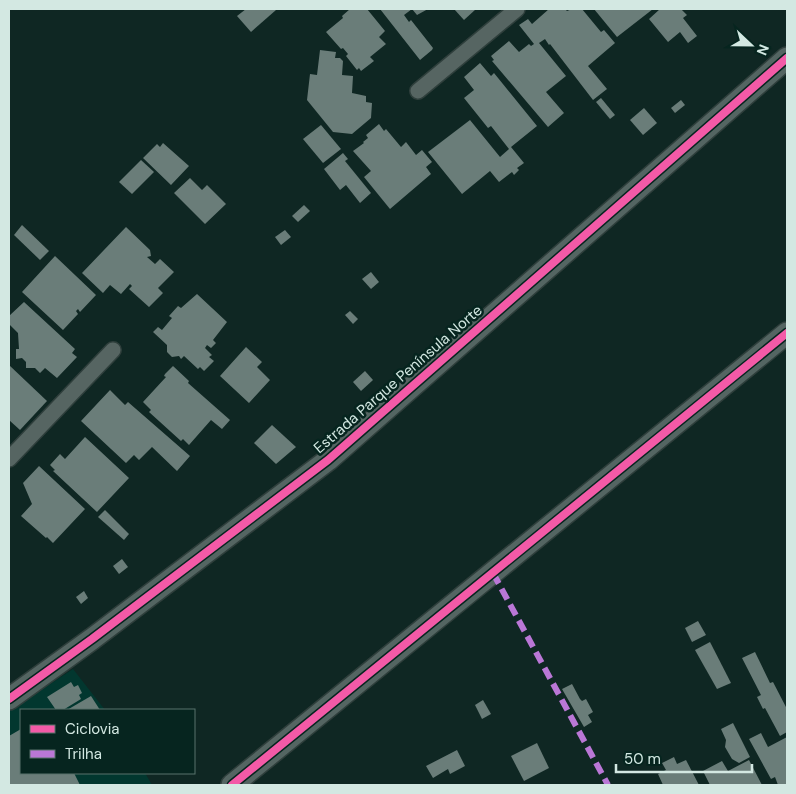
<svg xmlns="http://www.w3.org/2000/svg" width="796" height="794" font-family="'DM Sans',sans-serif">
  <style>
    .built { fill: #02372f }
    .building { fill: #6a7d79 }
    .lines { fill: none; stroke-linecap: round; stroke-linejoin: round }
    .street-casing { stroke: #2f3f3c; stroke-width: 18 }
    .secondary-casing { stroke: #2f3f3c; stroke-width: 24 }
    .street { stroke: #566562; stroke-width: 15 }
    .secondary { stroke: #546562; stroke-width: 21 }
    .quiet { stroke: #ba77d6; stroke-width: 6; stroke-dasharray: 12 6; stroke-linecap: butt }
    .cycleway-casing { stroke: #06251f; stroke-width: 11 }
    .cycleway { stroke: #f35aa7; stroke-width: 8 }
    .labels { text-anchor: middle; stroke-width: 5; stroke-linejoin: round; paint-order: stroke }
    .street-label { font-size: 15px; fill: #d3e8e2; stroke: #06251f }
  </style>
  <rect width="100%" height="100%" fill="#0f2723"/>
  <polygon class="built" points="73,669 105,710 21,710 21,773 145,773 152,785 9,785 9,711"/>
  <g class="building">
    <polygon points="246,9 275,9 276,10 251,32 237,16"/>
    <polygon points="350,9 367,9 385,31 379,37 386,44 370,57 374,61 361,71 359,68 357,70 346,56 348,54 343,48 341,49 326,32 343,18 342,16"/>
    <polygon points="380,9 428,9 417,15 412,9 404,15 409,22 411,20 433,48 432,50 420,60"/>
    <polygon points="454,9 476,9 464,20"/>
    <polygon points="549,9 565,9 567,11 572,9 582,9 601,32 604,30 615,43 588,66 607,89 593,100 550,44 549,45 545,39 539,43 566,76 546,92 564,113 548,127 492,61 494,60 491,56 509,41 519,52 529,44 531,46 534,44 519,25 528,19 532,24"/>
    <polygon points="594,9 653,9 617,37"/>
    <polygon points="660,9 681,9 687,15 683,18 697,36 688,43 680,32 668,42 649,19"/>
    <polygon points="320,50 336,52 335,58 340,58 343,61 342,75 353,76 352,93 366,96 366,102 372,103 371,118 352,134 333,132 307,100 310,74 317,75"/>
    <polygon points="480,63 491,76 494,73 537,126 511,147 524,163 517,168 519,170 514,175 512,172 499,182 490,171 462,194 428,152 470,120 500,157 509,149 491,126 488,128 464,98 474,90 464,77"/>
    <polygon points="601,98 615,115 610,119 596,102"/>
    <polygon points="681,100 685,105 675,113 671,108"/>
    <polygon points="644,108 657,123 643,135 630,120"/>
    <polygon points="379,124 384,131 386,129 401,147 406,142 416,155 422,150 432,162 426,167 431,174 390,209 364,177 371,171 353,151 364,143 363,142 368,138 366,135"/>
    <polygon points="321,125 341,149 323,163 303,139"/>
    <polygon points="163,143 189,166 171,185 143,158 157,144 160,147"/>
    <polygon points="343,153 348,159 345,161 371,193 360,203 346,185 340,190 324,169"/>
    <polygon points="141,160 154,172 132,194 119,182"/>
    <polygon points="190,178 202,190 207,185 226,204 205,224 174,193"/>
    <polygon points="304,205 310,211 298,222 292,216"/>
    <polygon points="22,225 49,251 40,260 14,235"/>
    <polygon points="126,227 150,250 151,256 147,257 155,264 160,259 174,272 158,288 163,293 149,307 129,289 132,286 130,284 121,294 110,285 103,293 82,273"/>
    <polygon points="285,230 291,237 281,245 275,237"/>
    <polygon points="55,256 96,295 80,312 78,309 76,311 78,314 63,330 22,292"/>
    <polygon points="371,272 379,282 371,289 362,279"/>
    <polygon points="197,294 227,322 213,340 216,343 211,348 207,345 205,348 212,355 209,357 214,361 204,371 200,367 198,369 184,356 181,359 179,356 172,357 167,352 167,345 153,332 158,327 162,330 172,318 169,316 178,306 181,308"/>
    <polygon points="24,302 75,349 72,353 77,357 57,378 45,368 40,373 35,368 26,368 26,362 22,358 16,359 16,349 19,349 18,333 9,324 9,316"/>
    <polygon points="350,311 358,319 353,324 345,315"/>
    <polygon points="246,347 262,362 257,367 270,380 249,403 220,376"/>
    <polygon points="9,365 47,401 20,430 9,420"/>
    <polygon points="173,366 189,381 188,383 230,420 222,429 211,420 189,445 183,439 181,441 149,412 151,410 143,402 166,377 164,376 165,374"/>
    <polygon points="365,371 373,380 361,391 353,382"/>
    <polygon points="110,390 125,405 128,402 190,456 177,471 152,447 139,460 134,455 126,463 81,421"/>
    <polygon points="272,425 296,447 276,464 254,443"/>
    <polygon points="85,437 129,478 97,512 53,471 55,470 50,465 60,454 65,459"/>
    <polygon points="39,466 85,509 53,543 47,537 46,538 21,516 32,504 23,483"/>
    <polygon points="105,510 129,534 124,540 98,517"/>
    <polygon points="122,559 128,567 119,574 113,566"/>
    <polygon points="84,591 88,598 81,604 76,597"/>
    <polygon points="698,621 706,635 692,642 685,628"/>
    <polygon points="710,642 731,683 717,689 695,650"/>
    <polygon points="755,652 770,683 773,682 787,709 787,732 780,736 765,708 763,709 757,697 761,695 742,658"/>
    <polygon points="71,682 74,687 78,685 82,693 79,695 81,699 63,710 56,710 47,697"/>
    <polygon points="572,684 580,699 582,701 586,699 593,712 588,715 592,722 584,727 562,689"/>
    <polygon points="91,696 100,710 67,710"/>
    <polygon points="483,700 491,714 482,719 475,705"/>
    <polygon points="733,723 750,757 739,763 732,759 725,747 726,740 721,729"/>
    <polygon points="21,729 21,773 74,773 80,785 9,785 9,736"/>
    <polygon points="761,733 768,747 787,737 787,785 778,785 775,777 771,779 749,739"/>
    <polygon points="537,743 549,768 524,781 511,756"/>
    <polygon points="457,750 465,766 450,774 448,769 433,778 426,766"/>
    <polygon points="674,757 677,764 686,760 699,785 663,785 658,774 666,770 662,763"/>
    <polygon points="749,760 762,785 710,785 703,771 722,761 728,771"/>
  </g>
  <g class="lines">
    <g class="street-casing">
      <g id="street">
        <polyline points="418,91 517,9"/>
        <polyline points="9,459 113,350"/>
      </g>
    </g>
    <g class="secondary-casing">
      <g id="secondary">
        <polyline points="9,699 92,639 328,460 787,58"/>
        <polyline points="232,785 787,333"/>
      </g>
    </g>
    <use href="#street" class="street"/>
    <use href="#secondary" class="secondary"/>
    <polyline class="quiet" points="493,573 608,785"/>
    <g class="cycleway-casing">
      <g id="cycleway">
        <polyline points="9,699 92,639 328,460 787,58"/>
        <polyline points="232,785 787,333"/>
      </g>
    </g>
    <use href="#cycleway" class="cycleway"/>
  </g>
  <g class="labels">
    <g class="street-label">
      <text transform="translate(398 379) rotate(-41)" y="5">Estrada Parque Península Norte</text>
    </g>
  </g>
  <rect width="796" height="794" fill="none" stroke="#d3e8e2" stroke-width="20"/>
  <rect x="20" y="709" width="175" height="65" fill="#06251f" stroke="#58736d"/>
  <rect x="30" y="725" width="25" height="8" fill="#f35aa7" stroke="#58736d"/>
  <text x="65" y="734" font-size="15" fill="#d3e8e2">Ciclovia</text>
  <rect x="30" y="750" width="25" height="8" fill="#ba77d6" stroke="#58736d"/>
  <text x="65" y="759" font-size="15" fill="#d3e8e2">Trilha</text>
  <g transform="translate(751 45) rotate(112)" stroke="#06251f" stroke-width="4" paint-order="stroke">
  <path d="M0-4L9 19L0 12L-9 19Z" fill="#d3e8e2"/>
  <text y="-8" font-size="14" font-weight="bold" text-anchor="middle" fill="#d3e8e2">N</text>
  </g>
  <path d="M616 764v8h136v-8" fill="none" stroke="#d3e8e2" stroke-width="2.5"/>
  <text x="624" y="764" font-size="15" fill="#d3e8e2" stroke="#06251f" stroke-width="4" paint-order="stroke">50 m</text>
</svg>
